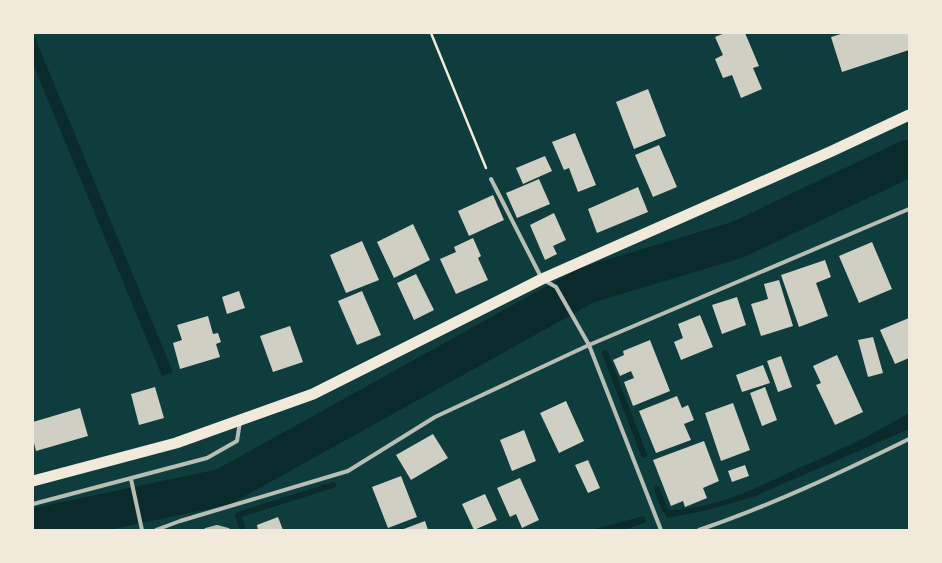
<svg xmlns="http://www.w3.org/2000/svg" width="942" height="563" font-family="'DM Sans',sans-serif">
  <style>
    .water { fill: #0a2a2b }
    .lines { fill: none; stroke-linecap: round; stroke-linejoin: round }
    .stream { stroke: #0a2a2b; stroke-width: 6 }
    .river { stroke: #0a2a2b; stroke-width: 37 }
    .building { fill: #cfcfc3 }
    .path { stroke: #f1e9da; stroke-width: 2.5 }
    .minor { stroke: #b8beb3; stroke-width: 4 }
    .trunk { stroke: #f1e9da; stroke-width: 11 }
  </style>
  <rect width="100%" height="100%" fill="#0f3d3e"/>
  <g class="water">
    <polygon points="33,33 173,372 162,376 33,64"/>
    <path d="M909,413V429L753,497L704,511L667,518L663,510C712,511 754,489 797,469C836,452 872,435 909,413Z"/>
    <polygon points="644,516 646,522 626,530 591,530"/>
  </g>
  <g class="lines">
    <g class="stream">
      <polyline points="605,353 644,455"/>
      <polyline points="657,489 665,510"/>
      <polyline points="243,530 238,515 333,485"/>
    </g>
    <polyline class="river" points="33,527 223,487 587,285 737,240 909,158"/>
  </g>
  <g class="building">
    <polygon points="725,33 745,33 759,66 753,68 762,89 741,98 732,75 723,78 715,59 723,55 715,37"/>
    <polygon points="844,33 909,33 909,50 842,72 831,37"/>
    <polygon points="648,89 666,136 634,149 616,102"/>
    <polygon points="575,133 596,185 578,192 569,168 564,170 552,142"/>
    <polygon points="659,145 677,187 653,197 635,155"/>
    <polygon points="545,156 552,171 523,184 516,168"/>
    <polygon points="539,179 550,204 517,218 506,193"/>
    <polygon points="638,187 648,212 597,233 588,209"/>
    <polygon points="493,195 504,220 469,236 458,211"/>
    <polygon points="554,213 566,240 553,246 557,254 545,260 530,225"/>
    <polygon points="413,224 430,260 394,278 377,242"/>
    <polygon points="473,238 481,256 478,258 488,280 456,294 440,259 456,252 454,247"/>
    <polygon points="362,241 379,280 346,293 330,255"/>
    <polygon points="872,242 892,289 859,303 839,256"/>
    <polygon points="825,260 831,277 816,283 828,316 799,327 781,275"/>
    <polygon points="416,274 434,310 414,320 397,283"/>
    <polygon points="779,280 793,326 761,336 751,304 768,299 764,284"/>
    <polygon points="239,291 245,308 227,314 222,297"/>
    <polygon points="362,291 381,335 357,345 338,301"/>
    <polygon points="737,297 746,325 722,334 712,305"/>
    <polygon points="700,315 713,347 681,360 674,342 683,338 678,324"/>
    <polygon points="208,316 213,334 218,333 221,342 216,344 220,357 180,369 173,343 182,340 177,325"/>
    <polygon points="909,318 909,358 895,364 880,330"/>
    <polygon points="290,326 303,362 273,372 260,336"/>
    <polygon points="873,337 883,373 868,377 858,340"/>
    <polygon points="650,340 670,391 633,406 624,382 634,378 631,371 620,376 613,360 624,355 623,351"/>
    <polygon points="837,355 863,412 835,425 816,385 821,383 813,366"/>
    <polygon points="781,356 792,387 778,392 767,361"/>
    <polygon points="763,365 770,383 742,392 736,375"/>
    <polygon points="155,387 164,418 139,425 131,394"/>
    <polygon points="765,387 777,420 762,426 750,393"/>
    <polygon points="677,396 682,408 688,405 694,420 684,424 691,440 656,453 639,411"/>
    <polygon points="566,401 584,441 559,453 540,413"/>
    <polygon points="733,403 750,450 721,461 705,413"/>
    <polygon points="80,408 88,436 36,451 33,439 33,422"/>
    <polygon points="524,430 536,461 512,471 500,440"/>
    <polygon points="433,434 448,458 411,480 396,455"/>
    <polygon points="704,441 719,481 703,488 707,498 685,507 683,501 671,506 653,460"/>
    <polygon points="588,460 600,488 588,493 575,465"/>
    <polygon points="745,465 749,476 732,482 728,471"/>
    <polygon points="401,476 417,517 388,528 372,487"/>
    <polygon points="520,478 539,520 522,528 516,514 510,517 497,488"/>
    <polygon points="485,494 497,520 474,530 462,504"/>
    <polygon points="278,517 283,530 258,530 257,525"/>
    <polygon points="425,521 428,530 401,530"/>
  </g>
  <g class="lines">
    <polyline class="path" points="431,33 486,168"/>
    <g class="minor">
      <polyline points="491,179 542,279 556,287 589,345 661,530"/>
      <polyline points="131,479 142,530"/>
      <polyline points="33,504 207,458 237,441 240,422"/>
      <polyline points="156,530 180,521 348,471 435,417 589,345 909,209"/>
      <polyline points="206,530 217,527 228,530"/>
      <path d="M699,530C772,505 840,473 909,439"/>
    </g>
    <polyline class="trunk" points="33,481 176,443 313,394 542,279 832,151 909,115"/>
  </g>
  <rect width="942" height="563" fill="none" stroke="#f1e9da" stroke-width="68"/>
</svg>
